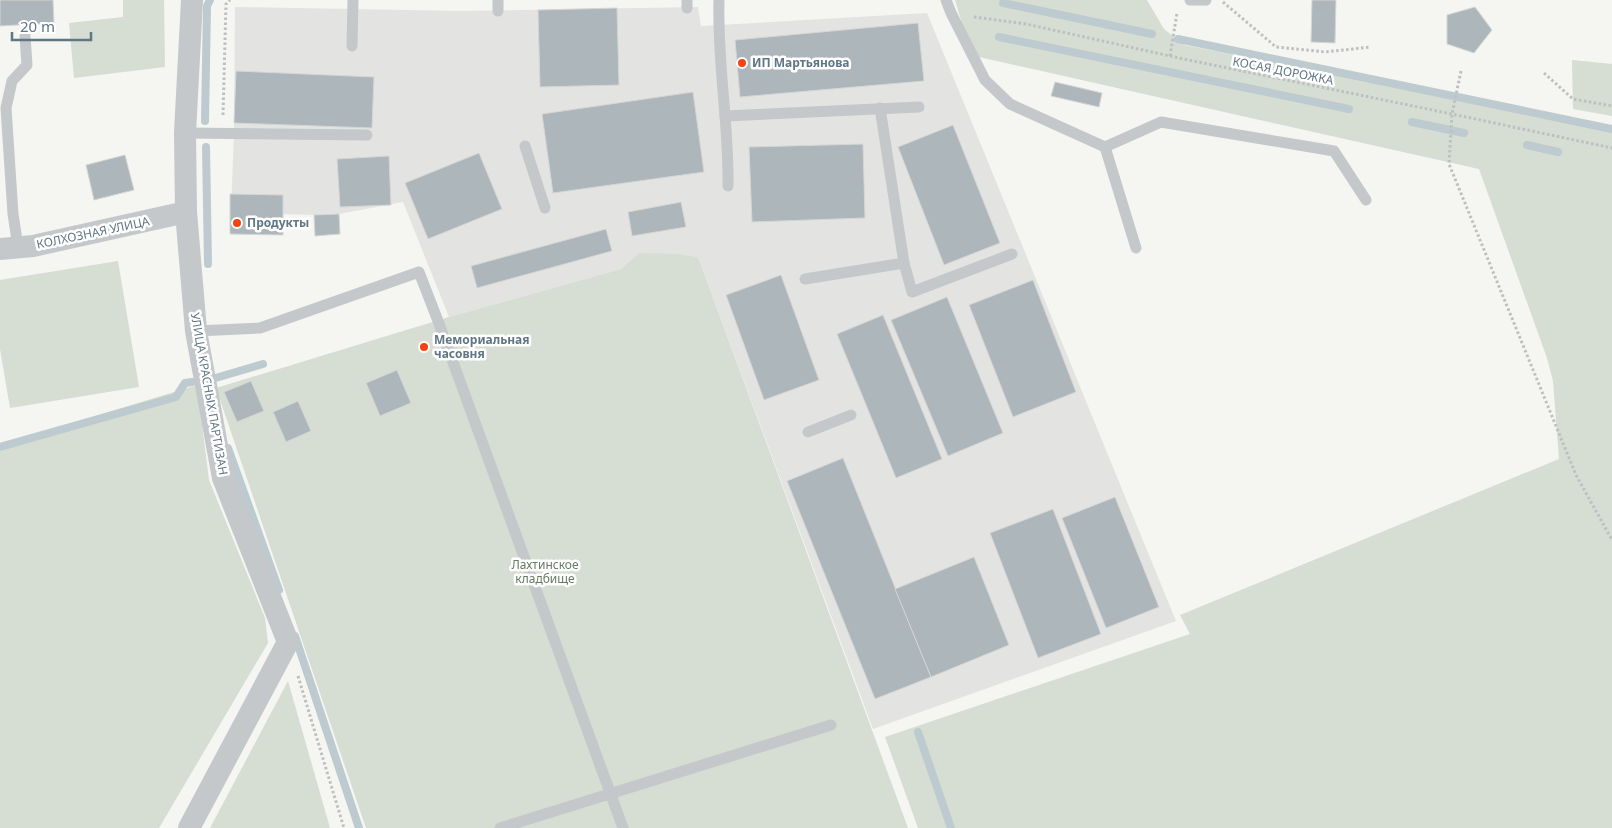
<svg xmlns="http://www.w3.org/2000/svg" width="1612" height="828" font-family="'Noto Sans',sans-serif">
  <style>
    .built { fill: #e3e4e2 }
    .green { fill: #d6ddd2 }
    .lines { fill: none; stroke-linecap: round; stroke-linejoin: round }
    .stream { stroke: #bdcacf; stroke-width: 8 }
    .building { fill: #adb6bb; stroke: #d6d6d4 }
    .path { stroke: #bdc0c2; stroke-width: 3; stroke-dasharray: 2.5 2.5; stroke-linecap: butt }
    .lane { stroke: #c4c8cb; stroke-width: 11 }
    .street { stroke: #c4c8cb; stroke-width: 22 }
    .poi-dot { fill: #f34213; stroke: #fff; stroke-width: 2 }
    .labels { text-anchor: middle; stroke-width: 5; stroke-linejoin: round; paint-order: stroke }
    .poi-label { font-size: 12px; font-weight: bold; fill: #617685; stroke: #fff; text-anchor: start }
    .street-label { font-size: 12px; fill: #617685; stroke: #fff }
    .park-label { font-size: 12px; fill: #677b61; stroke: #fff }
  </style>
  <rect width="100%" height="100%" fill="#f5f5f1"/>
  <polygon class="built" points="235,7 461,11 698,7 701,26 927,13 1176,621 873,729 698,257 639,253 621,269 449,317 403,202 339,214 314,215 283,214 283,235 230,234 234,133"/>
  <g class="green">
    <polygon points="123,0 164,0 165,67 74,78 69,23 123,17"/>
    <polygon points="955,0 1147,0 1164,29 1184,45 1612,128 1612,828 918,828 885,737 1190,634 1180,615 1559,459 1553,381 1547,358 1479,169 979,57 963,27"/>
    <polygon points="1572,60 1612,64 1612,116 1573,109"/>
    <polygon points="639,253 676,254 698,257 908,828 366,828 216,388 449,317 621,269"/>
    <polygon points="118,261 139,387 10,408 0,349 0,280"/>
    <polygon points="197,385 209,480 265,618 268,643 159,828 0,828 0,445"/>
    <polygon points="288,681 330,828 210,828"/>
  </g>
  <g class="lines">
    <g class="stream">
      <polyline points="1003,3 1152,34"/>
      <polyline points="999,37 1349,109"/>
      <polyline points="1178,39 1612,129"/>
      <polyline points="205,121 207,6 210,0"/>
      <polyline points="1412,122 1464,133"/>
      <polyline points="1527,145 1558,152"/>
      <polyline points="206,147 208,264"/>
      <polyline points="212,384 212,379 263,364"/>
      <polyline points="0,447 176,397 185,383 192,382"/>
      <polyline points="228,448 279,590"/>
      <polyline points="295,636 359,828"/>
      <polyline points="918,732 951,828"/>
    </g>
  </g>
  <g class="building">
    <polygon points="0,0 53,0 54,23 0,26"/>
    <polygon points="1312,0 1336,0 1335,43 1311,42"/>
    <polygon points="1475,7 1492,30 1474,53 1447,44 1447,15"/>
    <polygon points="617,8 619,85 540,87 538,10"/>
    <polygon points="918,23 924,81 740,97 735,40"/>
    <polygon points="236,71 374,77 372,128 234,123"/>
    <polygon points="1055,82 1102,93 1099,107 1051,96"/>
    <polygon points="693,92 704,172 553,193 542,114"/>
    <polygon points="953,125 1000,243 944,265 898,147"/>
    <polygon points="863,144 865,218 752,222 749,147"/>
    <polygon points="479,153 502,209 428,239 405,183"/>
    <polygon points="125,155 134,190 94,200 86,165"/>
    <polygon points="389,156 391,205 340,207 337,159"/>
    <polygon points="230,194 283,195 283,235 230,234"/>
    <polygon points="681,202 686,227 632,236 628,212"/>
    <polygon points="339,214 340,234 315,236 314,215"/>
    <polygon points="606,229 612,251 477,288 471,266"/>
    <polygon points="781,275 819,380 764,400 726,295"/>
    <polygon points="1033,280 1076,392 1013,417 969,305"/>
    <polygon points="947,297 1003,433 948,456 891,320"/>
    <polygon points="883,315 942,459 896,478 837,334"/>
    <polygon points="397,370 411,403 380,416 366,383"/>
    <polygon points="251,381 264,411 237,422 224,392"/>
    <polygon points="298,401 311,431 286,442 273,412"/>
    <polygon points="843,458 931,677 875,699 787,481"/>
    <polygon points="1115,497 1159,607 1106,628 1062,518"/>
    <polygon points="1053,509 1101,634 1038,658 990,533"/>
    <polygon points="974,557 1009,645 931,677 895,589"/>
  </g>
  <g class="lines">
    <g class="path">
      <polyline points="1223,2 1276,47 1325,52 1371,47"/>
      <polyline points="974,17 1026,24 1179,58 1452,114 1612,148"/>
      <polyline points="1170,56 1177,13"/>
      <polyline points="1461,71 1452,114 1449,164 1576,475 1612,540"/>
      <polyline points="1544,73 1573,99 1612,106"/>
      <polyline points="223,115 226,4 230,0"/>
      <polyline points="298,676 344,828"/>
    </g>
    <g class="lane">
      <path d="M719,0C717,62 729,123 728,186"/>
      <polyline points="946,0 951,13 985,80 1010,104 1105,147 1136,248"/>
      <polyline points="1190,0 1206,0"/>
      <polyline points="687,8 687,0"/>
      <polyline points="498,11 498,0"/>
      <polyline points="352,46 353,0"/>
      <polyline points="725,116 919,107"/>
      <polyline points="185,133 367,135"/>
      <polyline points="525,146 545,208"/>
      <polyline points="1105,147 1161,122 1334,151 1366,200"/>
      <polyline points="18,247 13,214 6,108 12,81 27,65 25,36"/>
      <polyline points="904,263 912,292 1012,254"/>
      <polyline points="805,279 904,263 880,108"/>
      <polyline points="196,331 260,328 419,272 438,321 623,828"/>
      <polyline points="808,432 851,415"/>
      <polyline points="500,828 831,725"/>
    </g>
    <g class="street">
      <polyline points="0,249 33,246 186,212"/>
      <polyline points="189,828 288,642 223,478 196,331 186,212 185,133 192,0"/>
    </g>
  </g>
  <g class="poi-dot">
    <circle cx="742" cy="63" r="5"/>
    <circle cx="237" cy="223" r="5"/>
    <circle cx="424" cy="347" r="5"/>
  </g>
  <g class="labels">
    <g class="poi-label">
      <text x="752" y="67">ИП Мартьянова</text>
      <text x="247" y="227">Продукты</text>
      <text x="434" y="344">Мемориальная<tspan x="434" dy="14">часовня</tspan></text>
    </g>
    <g class="street-label">
      <text transform="translate(1283 71) rotate(11)" y="4">КОСАЯ ДОРОЖКА</text>
      <text transform="translate(93 233) rotate(-12)" y="4">КОЛХОЗНАЯ УЛИЦА</text>
      <text transform="translate(209 394) rotate(80)" y="4">УЛИЦА КРАСНЫХ ПАРТИЗАН</text>
    </g>
    <g class="park-label">
      <text x="545" y="569">Лахтинское<tspan x="545" dy="14">кладбище</tspan></text>
    </g>
  </g>
  <path d="M12 32v8h79v-8" fill="none" stroke="#617685" stroke-width="2.5"/>
  <text x="20" y="32" font-size="15" fill="#617685" stroke="#ffffff" stroke-width="4" paint-order="stroke">20 m</text>
</svg>
